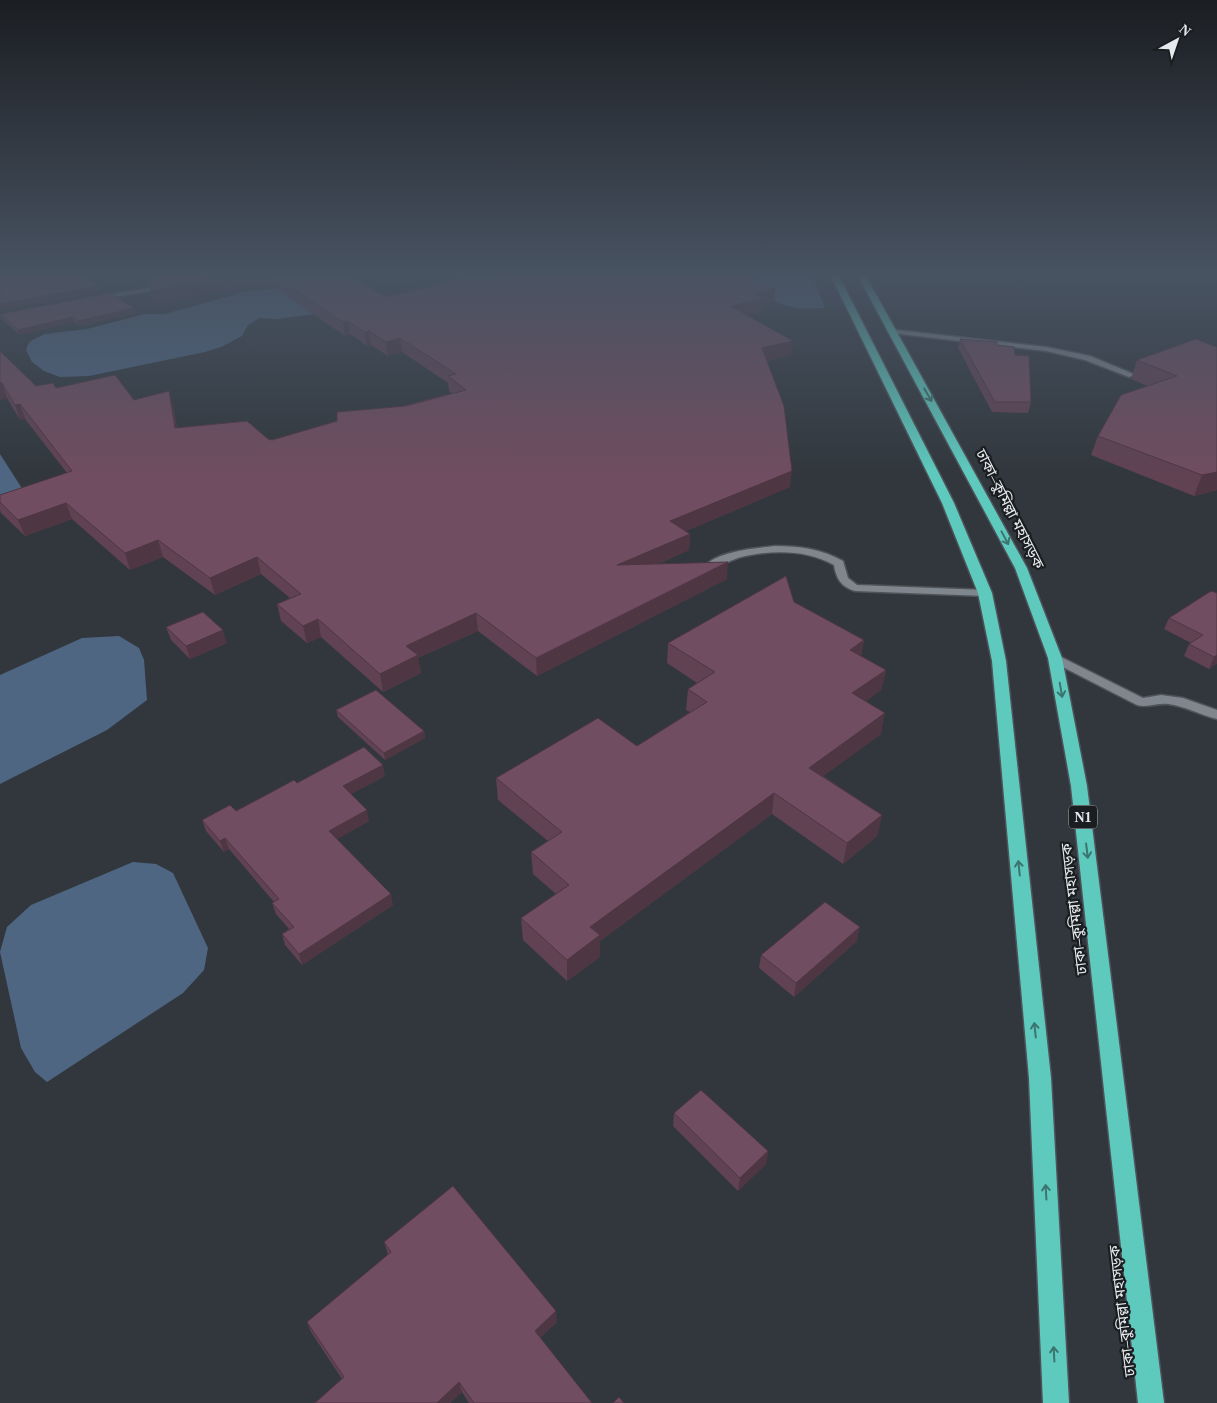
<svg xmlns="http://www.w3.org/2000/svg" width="1217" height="1403" font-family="'Times New Roman','Noto Sans Bengali',serif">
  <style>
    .water { fill: #4f6683 }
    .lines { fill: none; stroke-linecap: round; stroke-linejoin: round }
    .minor-casing { stroke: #4e5359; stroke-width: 3 }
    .highway-casing { stroke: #4e5359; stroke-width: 3 }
    .minor { fill: #7f868d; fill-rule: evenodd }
    .highway { fill: #5ecabe; fill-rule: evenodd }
    .wall { fill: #604253 }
    .shaded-wall { fill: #4e3643 }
    .building { fill: #704d60; stroke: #4e3643 }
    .oneway { stroke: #3c7470 }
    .labels { text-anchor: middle; stroke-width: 4.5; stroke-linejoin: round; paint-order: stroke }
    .shield { fill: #1b1e21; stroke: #a9adb0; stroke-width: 1 }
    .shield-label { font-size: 14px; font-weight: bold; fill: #e6eaee }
    .street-label { font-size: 15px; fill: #e6eaee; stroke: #1b1e21 }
  </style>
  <rect width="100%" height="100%" fill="#31373d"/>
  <g class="water">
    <path d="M757,276H812L825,308C807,309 785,310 770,297C764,293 761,283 757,276Z"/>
    <polygon points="348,280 370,286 375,291 315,314 278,319 259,318 248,325 242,336 221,347 205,352 89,376 60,377 44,371 32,362 26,350 28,344 32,340 45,334 87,329 145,314 165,314 244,292"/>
    <polygon points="0,454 23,490 0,507"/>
    <polygon points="119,636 139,648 144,660 147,700 107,730 0,784 0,675 82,638"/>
    <polygon points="133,862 156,864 173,873 208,948 204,970 183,993 47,1082 35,1072 21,1048 0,952 7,927 31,905"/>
  </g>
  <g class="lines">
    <g class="minor-casing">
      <g id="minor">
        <polygon points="166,285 168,286 168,288 94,300 91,298"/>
        <polygon points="888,329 1046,347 1090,356 1136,375 1129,377 1085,360 1046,351 891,333 887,331"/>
        <path d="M775,546C800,546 821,549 843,561L848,578L857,585L985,590L991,593L985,596L855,591C841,587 836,578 834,565C806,549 771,550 741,557C731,560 721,566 711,568L706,565C719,551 756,548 775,546Z"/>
        <path d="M1055,654L1143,698L1161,695L1183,698L1217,710V719C1200,715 1185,706 1168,704C1157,703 1147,708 1137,705L1051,661L1049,658L1051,655Z"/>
      </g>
    </g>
    <g class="highway-casing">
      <g id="highway">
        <polygon points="831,276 839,276 954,503 992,593 1006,661 1051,1078 1069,1403 1043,1403 1029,1078 992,661 978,593 942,503"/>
        <polygon points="858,276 866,276 1027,568 1062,658 1087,786 1164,1403 1138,1403 1071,786 1048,658 1015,568"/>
      </g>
    </g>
    <use href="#minor" class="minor"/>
    <use href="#highway" class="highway"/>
  </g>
  <g class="wall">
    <polygon points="150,276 353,276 386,297 452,281 444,276 755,276 755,280 775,289 774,302 764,305 763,312 747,315 791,355 766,361 790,487 686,531 690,534 689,550 658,564 727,579 537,676 478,631 418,658 421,673 383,692 321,637 307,643 281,621 277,604 290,598 261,574 215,595 163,557 130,570 72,519 25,536 1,513 0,510 0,495 67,473 25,419 20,420 7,398 0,400 0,351 36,386 56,388 134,400 169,391 173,406 177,428 272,440 452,393 449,391 448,383 402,352 388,356 371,345 367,346 350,334 345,336 270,284 228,291 224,289 154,306 151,292"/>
    <polygon points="136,313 80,326 74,322 20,335 1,319 0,315 0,314"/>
    <polygon points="960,339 997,345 1015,355 1031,402 1028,413 992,412 958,348"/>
    <polygon points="1217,347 1217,490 1194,496 1091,455 1098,436 1148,386 1131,379 1137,360"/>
    <polygon points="1217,593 1217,663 1209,669 1184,656 1189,644 1191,643 1164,629 1169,618"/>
    <polygon points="794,602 864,640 861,656 886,670 881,690 866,701 881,734 823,776 882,815 877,836 843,864 772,814 600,941 600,957 567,981 523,940 521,918 556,894 533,874 531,852 548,841 498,800 496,778 637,746 690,712 686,710 688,689 697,683 667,663 668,643"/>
    <polygon points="166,627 227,643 190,659 171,640"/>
    <polygon points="336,710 424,731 425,738 385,760 338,717"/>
    <polygon points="385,776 351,794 369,821 337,839 393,905 302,965 285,945 282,934 289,929 276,914 272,903 274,902 229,849 224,852 206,831 202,820 236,811 297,783"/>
    <polygon points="857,941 794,997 759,968 761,955"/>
    <polygon points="674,1113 768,1151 766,1164 738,1191 673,1126"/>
    <polygon points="384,1242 557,1322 540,1338 592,1403 469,1403 462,1392 450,1403 315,1403 342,1379 311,1332 307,1322 388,1255"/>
  </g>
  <g class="shaded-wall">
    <polygon points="218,276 221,276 224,289 154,306 151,292"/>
    <polygon points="236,276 268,276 270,284 228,291 225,278"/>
    <polygon points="746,276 755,276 755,286"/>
    <polygon points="99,286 101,292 0,311 0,304"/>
    <polygon points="775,289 774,302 764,305 763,312 730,320 731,306 755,294"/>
    <polygon points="134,308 136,313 80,326 78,321"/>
    <polygon points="73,317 74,322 20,335 18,330"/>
    <polygon points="348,321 350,334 345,336 343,322"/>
    <polygon points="369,331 371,345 367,346 364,332"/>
    <polygon points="400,338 402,352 388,356 386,342"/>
    <polygon points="793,341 791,355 760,362 762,348"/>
    <polygon points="0,383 2,383 7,398 0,400"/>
    <polygon points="169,391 173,406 180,443 175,428"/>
    <polygon points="20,404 25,419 20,420 15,405"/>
    <polygon points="792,471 790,487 670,538 670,521"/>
    <polygon points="1217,472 1217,490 1194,496 1202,475"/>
    <polygon points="66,503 72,519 25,536 18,520"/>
    <polygon points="690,534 689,550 617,582 617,565"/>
    <polygon points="158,540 163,557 130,570 125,553"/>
    <polygon points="257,557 261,574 215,595 210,578"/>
    <polygon points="728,562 727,579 537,676 536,658"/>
    <polygon points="476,613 478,631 418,658 421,673 383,692 380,674 406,646"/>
    <polygon points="318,619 321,637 307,643 303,626"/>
    <polygon points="223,630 227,643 190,659 186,646"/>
    <polygon points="864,640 860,661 850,650"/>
    <polygon points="1217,655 1217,663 1209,669 1214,657"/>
    <polygon points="886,670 881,690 848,714 852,693"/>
    <polygon points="885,713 881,734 806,789 809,768"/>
    <polygon points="424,731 425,738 385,760 384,753"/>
    <polygon points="383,765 385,776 345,797 343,786"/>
    <polygon points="774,793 772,814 600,941 600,957 567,981 567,960 590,927"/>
    <polygon points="367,810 369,821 332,842 329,831"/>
    <polygon points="882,815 877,836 843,864 847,843"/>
    <polygon points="225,838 229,849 224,852 220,841"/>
    <polygon points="391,894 393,905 302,965 299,954"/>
    <polygon points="860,927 857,941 794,997 796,983"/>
    <polygon points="768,1151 766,1164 738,1191 740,1178"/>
    <polygon points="556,1311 557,1322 536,1342 535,1331"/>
    <polygon points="459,1382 462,1392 450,1403 437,1403"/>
  </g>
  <g class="building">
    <polygon points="0,276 83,276 99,286 0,304"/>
    <polygon points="162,276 218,276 151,292 149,278"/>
    <polygon points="222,276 236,276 225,278"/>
    <polygon points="275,276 353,276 386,297 468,277 466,276 747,276 775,289 755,294 764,298 731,306 793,341 762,348 784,406 792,471 670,521 690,534 617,565 728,562 536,658 476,613 406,646 418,655 380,674 318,619 303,626 277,604 301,594 257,557 210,578 158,540 125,553 66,503 18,520 0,502 0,495 72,471 20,404 15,405 2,383 0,383 0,351 36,386 53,383 56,388 115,375 134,400 169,391 175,428 247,421 268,439 272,440 337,421 337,412 406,406 466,390 448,376 456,374 400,338 386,342 369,331 364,332 348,321 343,322"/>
    <polygon points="110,293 134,308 78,321 73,317 18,330 0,314"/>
    <polygon points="960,339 997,342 997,345 1014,347 1015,355 1029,356 1031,402 995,402"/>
    <polygon points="1196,339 1217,347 1217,472 1202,475 1098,436 1121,395 1177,376 1137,360"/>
    <polygon points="786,576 794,602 864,640 850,650 886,670 852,693 885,713 809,768 882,815 847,843 774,793 590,927 600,935 567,960 521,918 569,885 531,852 562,832 496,778 598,718 637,746 707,702 688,689 715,672 668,643"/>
    <polygon points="1211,591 1217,593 1217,655 1214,657 1189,644 1203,635 1169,618"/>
    <polygon points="203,612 223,630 186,646 166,627"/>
    <polygon points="376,690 424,731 384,753 336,710"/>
    <polygon points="364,747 383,765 343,786 367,810 329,831 391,894 299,954 282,934 294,927 272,903 279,899 225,838 220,841 202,820 230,805 236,811 294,780 297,783"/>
    <polygon points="825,902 860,927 796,983 761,955"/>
    <polygon points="701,1090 768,1151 740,1178 674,1113"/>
    <polygon points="453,1186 556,1311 535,1331 592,1403 474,1403 459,1382 437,1403 315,1403 344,1377 307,1322 391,1252 384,1242"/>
    <polygon points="619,1397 624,1403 613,1403"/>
  </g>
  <defs><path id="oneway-shaft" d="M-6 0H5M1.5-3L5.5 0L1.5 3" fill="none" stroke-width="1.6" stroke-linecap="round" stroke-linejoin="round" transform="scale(1.25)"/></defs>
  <g class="oneway">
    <use href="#oneway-shaft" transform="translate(928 395) rotate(60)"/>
    <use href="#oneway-shaft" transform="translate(1005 538) rotate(62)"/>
    <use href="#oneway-shaft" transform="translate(1061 690) rotate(80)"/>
    <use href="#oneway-shaft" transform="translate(1087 851) rotate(83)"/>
    <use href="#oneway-shaft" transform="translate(1019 868) rotate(-96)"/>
    <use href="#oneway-shaft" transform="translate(1035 1030) rotate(-96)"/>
    <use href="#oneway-shaft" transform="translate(1046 1192) rotate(-93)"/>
    <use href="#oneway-shaft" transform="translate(1054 1354) rotate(-93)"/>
  </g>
  <linearGradient id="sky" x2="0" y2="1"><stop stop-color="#1b1e22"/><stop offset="0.58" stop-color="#485362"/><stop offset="1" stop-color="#485362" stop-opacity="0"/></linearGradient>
  <rect width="1217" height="473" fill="url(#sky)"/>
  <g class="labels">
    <rect class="shield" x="1069" y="805.5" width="28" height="23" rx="4"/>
    <g class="shield-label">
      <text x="1083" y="822">N1</text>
    </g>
    <g class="street-label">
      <text transform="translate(1010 509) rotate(63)" y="5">ঢাকা–কুমিল্লা মহাসড়ক</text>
      <text transform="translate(1074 909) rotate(-97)" y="5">ঢাকা–কুমিল্লা মহাসড়ক</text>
      <text transform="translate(1122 1311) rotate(-97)" y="5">ঢাকা–কুমিল্লা মহাসড়ক</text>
    </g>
  </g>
  <g transform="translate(1177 40) rotate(40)" stroke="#1b1e21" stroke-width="4" paint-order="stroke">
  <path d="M0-4L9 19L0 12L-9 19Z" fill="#e6eaee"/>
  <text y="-8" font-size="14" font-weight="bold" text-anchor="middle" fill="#e6eaee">N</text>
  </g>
</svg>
